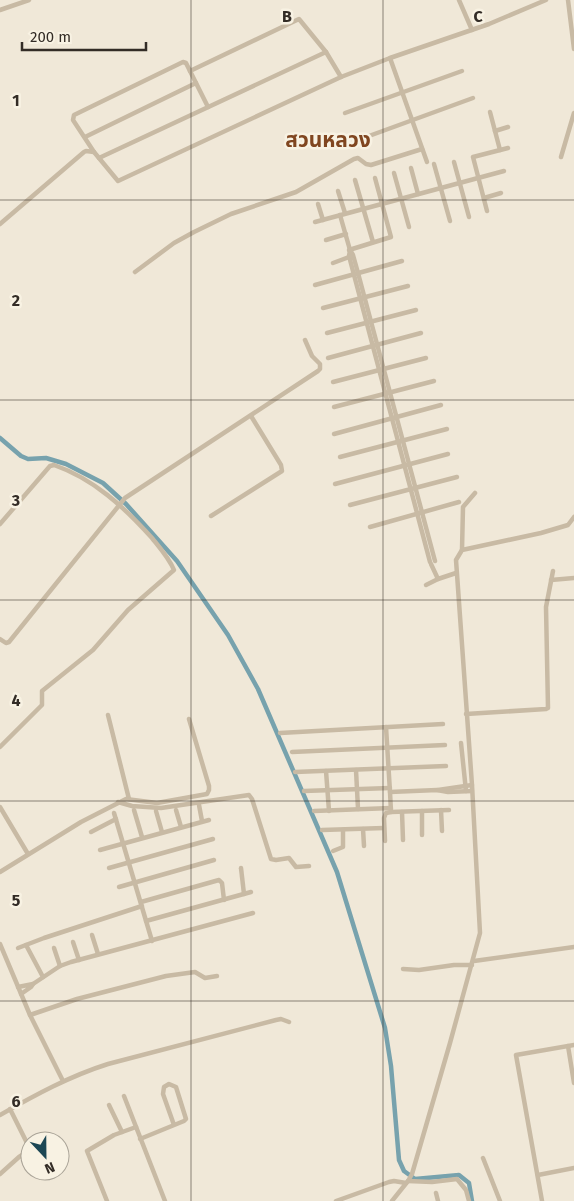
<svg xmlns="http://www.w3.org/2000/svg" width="574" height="1201" font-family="'Fira Sans','Noto Sans Thai',sans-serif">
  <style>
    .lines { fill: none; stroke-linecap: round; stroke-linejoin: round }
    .canal { stroke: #77a2ad; stroke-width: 4.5 }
    .minor { stroke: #c8baa4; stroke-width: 4.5 }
    .grid { fill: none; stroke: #332c26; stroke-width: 1; stroke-opacity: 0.55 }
    .labels { text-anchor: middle; stroke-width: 5; stroke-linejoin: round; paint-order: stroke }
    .district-label { font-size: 21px; font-weight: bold; fill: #804620; stroke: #f8f2e3 }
    .grid-label { font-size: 16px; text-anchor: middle; font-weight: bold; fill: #332c26; stroke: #f8f2e3; stroke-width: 5; stroke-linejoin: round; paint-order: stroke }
  </style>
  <rect width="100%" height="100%" fill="#f0e8d8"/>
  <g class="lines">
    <polyline class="canal" points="0,438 21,456 28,459 46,458 66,464 103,483 126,504 177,561 228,635 258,689 337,872 385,1028 391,1066 399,1160 404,1171 415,1179 459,1175 469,1183 472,1201"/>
    <g class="minor">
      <polyline points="459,0 472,30"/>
      <polyline points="568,0 574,49"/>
      <polyline points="0,10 29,0"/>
      <polyline points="390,58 427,162"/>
      <polyline points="190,71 299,19 326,52 341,77"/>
      <polyline points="208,107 186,63 183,62 74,115 73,120 94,152 118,181 341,77 390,58 489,24 546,0"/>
      <polyline points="490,112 500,150"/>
      <polyline points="345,113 462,71"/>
      <polyline points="495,131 508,127"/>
      <polyline points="85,137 196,83"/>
      <polyline points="358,140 473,98"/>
      <polyline points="561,157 574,113"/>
      <polyline points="99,158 326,52"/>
      <polyline points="454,162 469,217"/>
      <polyline points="434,164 450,221"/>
      <polyline points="411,168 418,194"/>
      <polyline points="394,173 409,227"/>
      <polyline points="355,180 373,242"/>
      <polyline points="338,191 345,213"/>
      <polyline points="484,198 501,193"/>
      <polyline points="318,204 323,220"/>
      <polyline points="487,211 473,157 508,148"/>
      <polyline points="340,215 350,250 349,256 430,562"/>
      <polyline points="315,222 504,171"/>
      <polyline points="0,224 84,152 86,151 94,152"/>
      <polyline points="326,240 346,234"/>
      <polyline points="349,250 391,237 375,178"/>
      <polyline points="350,250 353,255 358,273 435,561"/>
      <polyline points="333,263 352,256"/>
      <polyline points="135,272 174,243 194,232 231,214 296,192 354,159 358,158 366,164 371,165 422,149"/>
      <polyline points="315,285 402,261"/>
      <polyline points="323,308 408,286"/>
      <polyline points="327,333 416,310"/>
      <polyline points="328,358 421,333"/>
      <polyline points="333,382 426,358"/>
      <polyline points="334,407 434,381"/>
      <polyline points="334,434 441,405"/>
      <polyline points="340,457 447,429"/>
      <polyline points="335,484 448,454"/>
      <polyline points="350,505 457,477"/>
      <polyline points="211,516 282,471 281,465 251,416"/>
      <path d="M0,524L50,466L54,465C94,479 124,507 152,538C160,548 169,558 174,570L128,610L93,650L42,691V705L0,747"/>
      <polyline points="370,527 459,502"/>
      <polyline points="462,550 463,507 475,493"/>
      <polyline points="431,564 438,579 456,573"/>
      <polyline points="551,580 574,578"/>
      <polyline points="426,585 438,579"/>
      <polyline points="0,639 6,643 9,642 125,498 318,371 320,369 320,364 312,356 305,340"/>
      <polyline points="466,714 546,709 548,708 546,607 553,571"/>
      <polyline points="108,715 129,799"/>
      <polyline points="386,727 390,792 437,790 448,792 472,791"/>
      <polyline points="280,733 443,724"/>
      <polyline points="461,743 466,791"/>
      <polyline points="292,752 445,745"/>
      <polyline points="356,770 358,809"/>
      <polyline points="326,771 329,811"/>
      <polyline points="295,772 446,766"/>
      <polyline points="438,790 472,785"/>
      <polyline points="304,791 390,788"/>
      <polyline points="390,792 391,812 449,810"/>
      <polyline points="118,802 132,806 161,808 249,795 252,799 271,859 276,860 289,858 296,867 309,866"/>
      <polyline points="199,805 202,821"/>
      <polyline points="0,807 28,854"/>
      <polyline points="134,810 142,837"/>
      <polyline points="176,810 181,827"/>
      <polyline points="441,810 442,831"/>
      <polyline points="156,811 162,832"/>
      <polyline points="314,811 391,808"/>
      <polyline points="422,811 422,835"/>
      <polyline points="402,812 403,840"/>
      <polyline points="114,813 152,941"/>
      <polyline points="363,829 364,846"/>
      <polyline points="322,830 384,828"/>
      <polyline points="91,832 116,819"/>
      <polyline points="385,841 384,818 386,813 391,812"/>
      <polyline points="100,850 209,820"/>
      <polyline points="333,851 343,847 343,830"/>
      <polyline points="109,868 213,839"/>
      <polyline points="241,868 244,894"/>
      <polyline points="0,872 81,822 126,799 157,803 207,794 209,790 209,786 189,719"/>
      <polyline points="119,887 214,860"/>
      <polyline points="141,902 219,880 222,883 224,900"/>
      <polyline points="146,921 251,892"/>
      <polyline points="92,935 98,954"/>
      <polyline points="73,942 79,960"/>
      <polyline points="0,944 30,1015 63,1081"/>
      <polyline points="26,945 43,977"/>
      <polyline points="18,948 44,938 142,906"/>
      <polyline points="54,948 60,966"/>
      <polyline points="474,961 574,947"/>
      <polyline points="403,969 419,970 454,965 472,965"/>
      <polyline points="33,984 60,966 71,962 253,913"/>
      <polyline points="18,987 33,984 31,987 21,994"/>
      <polyline points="30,1015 77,999 166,976 195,972 205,978 217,976"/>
      <polyline points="568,1046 574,1083"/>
      <polyline points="124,1096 165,1201"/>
      <polyline points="109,1105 122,1132"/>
      <polyline points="10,1109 30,1149"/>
      <path d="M0,1115C35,1095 70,1076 108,1064L276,1020L281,1019L289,1022"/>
      <polyline points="140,1139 184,1121 186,1119 176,1087 169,1084 164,1087 163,1094 174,1125"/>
      <polyline points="483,1158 500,1201"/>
      <polyline points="0,1174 19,1157 30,1150"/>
      <polyline points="538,1175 574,1168"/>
      <polyline points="408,1181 432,1182 457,1179 466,1190 469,1201"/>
      <polyline points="436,1193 438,1201"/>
      <polyline points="107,1201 87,1151 114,1135 136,1127"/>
      <polyline points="336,1201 389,1182 394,1181 406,1183"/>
      <polyline points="392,1201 408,1181 412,1174 450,1043 480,933 472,785 456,560 462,550 541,533 568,525 574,517"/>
      <polyline points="542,1201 516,1055 574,1045"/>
    </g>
  </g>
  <path class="grid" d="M191,0V1201M383,0V1201M0,200H574M0,400H574M0,600H574M0,801H574M0,1001H574"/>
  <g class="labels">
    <g class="district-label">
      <text x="328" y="147">สวนหลวง</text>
    </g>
  </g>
  <g class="grid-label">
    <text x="287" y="22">B</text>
    <text x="478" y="22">C</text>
    <text x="16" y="106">1</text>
    <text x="16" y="306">2</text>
    <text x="16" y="506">3</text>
    <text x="16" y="706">4</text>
    <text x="16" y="906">5</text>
    <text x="16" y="1107">6</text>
  </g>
  <g transform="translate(45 1156) rotate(158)"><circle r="24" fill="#f8f2e3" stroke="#a9a397"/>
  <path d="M0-4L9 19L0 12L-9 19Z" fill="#1c4754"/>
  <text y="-8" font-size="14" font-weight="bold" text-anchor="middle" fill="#332c26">N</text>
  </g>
  <path d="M22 42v8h124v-8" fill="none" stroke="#332c26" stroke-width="2.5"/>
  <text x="30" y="42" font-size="15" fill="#332c26" stroke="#f8f2e3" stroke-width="4" paint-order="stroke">200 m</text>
</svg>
